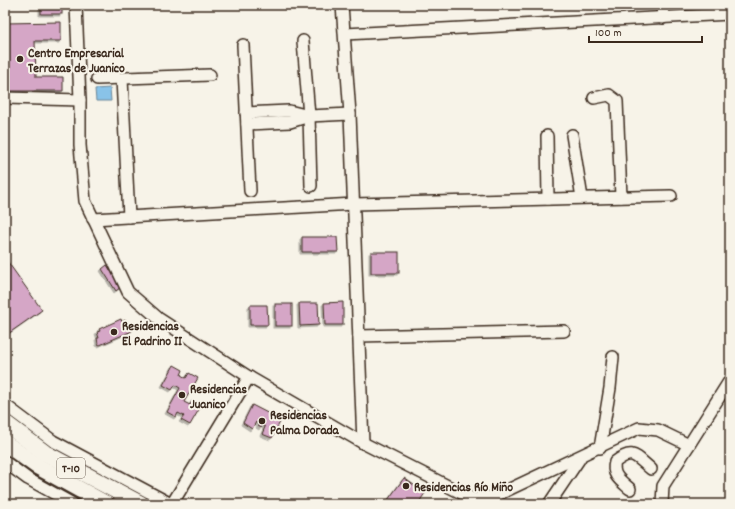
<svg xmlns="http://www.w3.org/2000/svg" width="735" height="509" font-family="Dekko,sans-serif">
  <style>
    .water { fill: #89c3e8; stroke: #6a8697 }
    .building { fill: #d5a6c6; stroke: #3b2a1e; filter: url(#shadow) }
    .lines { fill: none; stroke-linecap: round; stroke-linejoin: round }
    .minor-casing { stroke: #3b2a1e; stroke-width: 14 }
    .highway-casing { stroke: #3b2a1e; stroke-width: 19 }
    .minor { stroke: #f7f3e8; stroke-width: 11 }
    .highway { stroke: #f7f3e8; stroke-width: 16 }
    .poi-dot { fill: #3b2a1e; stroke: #f7f3e8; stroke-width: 1.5 }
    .labels { text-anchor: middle; stroke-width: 4; stroke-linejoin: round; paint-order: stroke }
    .shield { fill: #f7f3e8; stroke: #73665b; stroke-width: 1 }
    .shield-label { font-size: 12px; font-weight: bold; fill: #3b2a1e }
    .poi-label { font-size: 13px; font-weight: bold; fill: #3b2a1e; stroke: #f7f3e8; text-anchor: start }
  </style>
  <defs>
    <filter id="shadow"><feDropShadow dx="-2" dy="2" stdDeviation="0" flood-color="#0004"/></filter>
  </defs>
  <rect width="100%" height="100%" fill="#f7f3e8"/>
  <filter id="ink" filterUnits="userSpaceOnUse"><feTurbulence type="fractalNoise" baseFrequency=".025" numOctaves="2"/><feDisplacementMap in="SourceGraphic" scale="8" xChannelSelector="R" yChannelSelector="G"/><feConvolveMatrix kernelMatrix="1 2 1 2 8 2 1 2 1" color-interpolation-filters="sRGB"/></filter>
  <g filter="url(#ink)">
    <polygon class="water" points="110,88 111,101 96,101 95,89"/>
    <g class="building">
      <rect x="41" y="5" width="21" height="9"/>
      <polygon points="61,22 61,41 35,41 36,77 63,77 63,91 6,91 5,23"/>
      <polygon points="5,174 7,213 5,213"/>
      <polygon points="302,237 337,237 338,252 302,252"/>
      <rect x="371" y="252" width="28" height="21"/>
      <polygon points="5,258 42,310 5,336"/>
      <polygon points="107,265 121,287 116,291 102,269"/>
      <polygon points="343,302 343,325 325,325 324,303"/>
      <polygon points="299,303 318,303 319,325 300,326"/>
      <rect x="275" y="304" width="17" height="22"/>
      <polygon points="250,305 267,305 268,325 250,325"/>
      <polygon points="121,319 122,322 125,320 127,325 131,326 132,331 100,345 98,344 97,338 99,338 97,332 100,331 99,329"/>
      <polygon points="174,365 183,370 181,375 186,378 189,373 198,378 184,402 190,405 192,401 201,406 190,425 181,420 184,416 178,413 176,417 167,412 180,388 175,385 172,390 163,385"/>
      <polygon points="252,405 281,420 272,438 262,434 265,427 262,425 261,428 258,426 259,424 256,422 252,429 243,423"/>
      <polygon points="404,478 425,493 418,504 385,504"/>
    </g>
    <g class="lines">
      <g class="minor-casing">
        <g id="minor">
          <polyline points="76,5 80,100 80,145 85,201 128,292 158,318 249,377 363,443 483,504"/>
          <polyline points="342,5 350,114 363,443"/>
          <polyline points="662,5 663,18"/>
          <polyline points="345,34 730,14"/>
          <polyline points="303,41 309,116 311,186"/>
          <polyline points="243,45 250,191"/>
          <polyline points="97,79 210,75"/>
          <polyline points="122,79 129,217"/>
          <polyline points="5,98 80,100"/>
          <polyline points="594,98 609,95 617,101 621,197"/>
          <polyline points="246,113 289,111 309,116"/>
          <polyline points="247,124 290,122 309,116 350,114"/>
          <polyline points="572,135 582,198"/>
          <polyline points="547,136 548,199"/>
          <polyline points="93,219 354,204 671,196"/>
          <polyline points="359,336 564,331"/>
          <polyline points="5,405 53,441 171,504"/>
          <polyline points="600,448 610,388 613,357"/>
          <polyline points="5,462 28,479 73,504"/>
          <path d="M630,489C621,481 611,475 615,462C633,448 635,456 651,469"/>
          <polyline points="475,499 495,496 639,428 658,430 689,445"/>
          <polyline points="172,504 249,377"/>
          <polyline points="549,504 580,458"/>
          <polyline points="662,504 663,486 730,380"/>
        </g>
      </g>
      <g class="highway-casing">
        <g id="highway">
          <polyline points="5,423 45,453 141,504"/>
          <polyline points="5,443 37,466 106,504"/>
        </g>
      </g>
      <use href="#minor" class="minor"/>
      <use href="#highway" class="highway"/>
    </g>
  </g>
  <g class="poi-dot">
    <circle cx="20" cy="59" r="4"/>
    <circle cx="114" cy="332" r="4"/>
    <circle cx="182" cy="395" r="4"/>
    <circle cx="262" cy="421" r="4"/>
    <circle cx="406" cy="486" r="4"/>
  </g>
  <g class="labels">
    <rect class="shield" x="57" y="458" width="28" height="20" rx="3"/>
    <g class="shield-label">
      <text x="71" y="472">T-10</text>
    </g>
    <g class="poi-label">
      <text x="28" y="57">Centro Empresarial<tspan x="28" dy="15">Terrazas de Juanico</tspan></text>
      <text x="122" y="330">Residencias<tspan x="122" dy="15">El Padrino II</tspan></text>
      <text x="190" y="393">Residencias<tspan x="190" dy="15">Juanico</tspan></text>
      <text x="270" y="419">Residencias<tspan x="270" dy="15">Palma Dorada</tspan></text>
      <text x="414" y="491">Residencias Río Miño</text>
    </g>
  </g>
  <rect width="735" height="509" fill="none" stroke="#f7f3e8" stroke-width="20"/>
  <rect x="10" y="10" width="715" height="489" fill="none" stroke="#3b2a1e" stroke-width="1.5" filter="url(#ink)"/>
  <path d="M589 36v6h113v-6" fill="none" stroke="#3b2a1e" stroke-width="2"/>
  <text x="595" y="36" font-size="12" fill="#3b2a1e" stroke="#f7f3e8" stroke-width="3" paint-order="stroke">100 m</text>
</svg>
